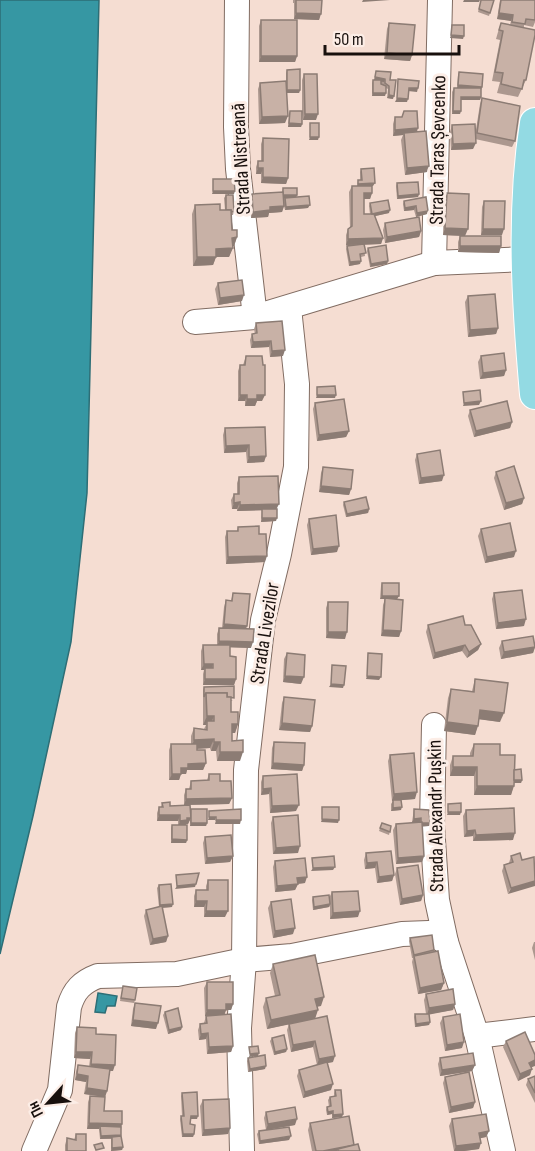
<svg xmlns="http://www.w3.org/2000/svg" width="535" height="1151" font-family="'Sofia Sans Condensed',sans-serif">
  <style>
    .water { fill: #3697a3; stroke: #2d6e76; stroke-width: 1.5 }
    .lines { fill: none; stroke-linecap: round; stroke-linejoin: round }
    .minor-casing { stroke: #816c62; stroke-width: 26 }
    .major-casing { stroke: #fff; stroke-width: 32 }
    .minor { stroke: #fff; stroke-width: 24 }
    .major { stroke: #93dae3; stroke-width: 30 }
    .wall { fill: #ac988f }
    .shaded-wall { fill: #8c7c74 }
    .building { fill: #c8b1a6; stroke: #8c7c74; stroke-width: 1.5 }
    .labels { text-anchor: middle; stroke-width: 6; stroke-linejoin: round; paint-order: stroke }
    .street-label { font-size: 20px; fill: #18100d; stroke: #fcede6 }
  </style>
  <rect width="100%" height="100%" fill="#f5ddd2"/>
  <g class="water">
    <polygon points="0,0 99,0 87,493 71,642 33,816 0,954"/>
    <polygon points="98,993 117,996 115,1006 107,1006 105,1013 95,1012"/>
  </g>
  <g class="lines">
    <g class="minor-casing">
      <g id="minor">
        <polyline points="237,0 236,127 238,169 255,317"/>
        <polyline points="434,263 440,0"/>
        <polyline points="195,322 255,317 434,263 526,259"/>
        <polyline points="434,725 432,825 437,900 446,942 477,1036 503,1151"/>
        <polyline points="477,1036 535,1029"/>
        <path d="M34,1151L60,1090L69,1007C74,990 82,982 98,976L177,974L244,960L292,956L402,934L429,933L446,942"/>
        <polyline points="242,1151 239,1028 244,960 246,770 263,620 279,554 296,467 297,384 289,308"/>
      </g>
    </g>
    <g class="major-casing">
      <path id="major" d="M535,123C521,213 527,304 535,394"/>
    </g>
    <use href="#minor" class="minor"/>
    <use href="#major" class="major"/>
  </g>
  <g class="wall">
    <polygon points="293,0 322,0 319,20 294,19 294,3 293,3"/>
    <polygon points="481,0 494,0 489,16 478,12"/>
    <polygon points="500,0 535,0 535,22 533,27 524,25 524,28 526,80 518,97 497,93 500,82 492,81 500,40 496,39 498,32 501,23 510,25 511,21 497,19"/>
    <polygon points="261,20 297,56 295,62 259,62 259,26"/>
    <polygon points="389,23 412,55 410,61 384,59 387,29"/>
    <polygon points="287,70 300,90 299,93 287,93 285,123 259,124 258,89 260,83 286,81 286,73"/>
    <polygon points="376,71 390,80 393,99 387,98 388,89 386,88 385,96 372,96 372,83 373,80 374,80"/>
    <polygon points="459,72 481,89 481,97 480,100 461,100 460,114 452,114 452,92 454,88 457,88 458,75"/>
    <polygon points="304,74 316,120 303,120 302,112 302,124 301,127 288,127 289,114 290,111 302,111 302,80"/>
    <polygon points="482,98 515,141 512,147 475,139 473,149 451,150 450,132 452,125 475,136 480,104"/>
    <polygon points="404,111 417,132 427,172 405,175 401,140 403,135 393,136 393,124 395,117 402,117"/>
    <polygon points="263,138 288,178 286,184 261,183 261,174 256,174 256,167 258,161 261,161 261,144"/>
    <polygon points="361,169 373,186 372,186 372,193 370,199 364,199 364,214 370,214 369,206 370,203 389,213 375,216 383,238 381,244 364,245 365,256 361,257 360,264 349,266 346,249 347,246 354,245 346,245 346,235 348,229 350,228 349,192 352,186 357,186 358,180 360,180 360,172"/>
    <polygon points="397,183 419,194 418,197 397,199 396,186"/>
    <polygon points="283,188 297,195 296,197 308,208 285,210 284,206 282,212 269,213 268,217 251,218 250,201 252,194 282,192"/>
    <polygon points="447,193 465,236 501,246 499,253 458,252 458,242 460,236 464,236 443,235 444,200"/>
    <polygon points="226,195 234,211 233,215 231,215 232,230 237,237 234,246 233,246 229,257 216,257 213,265 193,266 192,214 195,205 220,210 225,210 224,198"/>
    <polygon points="426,197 427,214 416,217 414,210 404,211 403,204 404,201"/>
    <polygon points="484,201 502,235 481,235 482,207"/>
    <polygon points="385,223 421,231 419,237 385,243 383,230"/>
    <polygon points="368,248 388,261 387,264 370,267 367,251"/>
    <polygon points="218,283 242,301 218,305 215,289"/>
    <polygon points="468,296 498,328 496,334 468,337 465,302"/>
    <polygon points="256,323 283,356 270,357 269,347 251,348 250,340 252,334 255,334 254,329"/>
    <polygon points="246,356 262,401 257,401 255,406 245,406 245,401 238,401 238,371 240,365 243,365"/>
    <polygon points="481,356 506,370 504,376 480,379 478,362"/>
    <polygon points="315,403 349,431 346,437 317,441 313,409"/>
    <polygon points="470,410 512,422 510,428 474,437 468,416"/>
    <polygon points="225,428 266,456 264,462 247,463 246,452 224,453 223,435"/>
    <polygon points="417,454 442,481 419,484 415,460"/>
    <polygon points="323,467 351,489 349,495 319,492 321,473"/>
    <polygon points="496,472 524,498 522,504 504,510 494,478"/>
    <polygon points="239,477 277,509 276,521 261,522 262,510 237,511 237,509 232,509 231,500 234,494 237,494 237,483"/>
    <polygon points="344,502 369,509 368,513 346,517 343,505"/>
    <polygon points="309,519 337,552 311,555 307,525"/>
    <polygon points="238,527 259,534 265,562 226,564 225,537 227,531 237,531"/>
    <polygon points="481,529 514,557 485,563 478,536"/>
    <polygon points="382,583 399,596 397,599 401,631 399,637 381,636 383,605 385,599 380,599 381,586"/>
    <polygon points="233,593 247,626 246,629 251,648 230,647 230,656 236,679 234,685 203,685 203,674 204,670 201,670 201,651 203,645 217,645 217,634 219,628 222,628 224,607 226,600 231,601"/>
    <polygon points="494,593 524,626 496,629 492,599"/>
    <polygon points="328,602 345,639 326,638 326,608"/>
    <polygon points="428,625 465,625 481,644 478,650 467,658 462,651 433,659 426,632"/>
    <polygon points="502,641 535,647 533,653 501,659 499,648"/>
    <polygon points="287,653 301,684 283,682 284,659"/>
    <polygon points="475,679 500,722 479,719 475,735 444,731 448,698 451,689 472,691"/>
    <polygon points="204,687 233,701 231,701 231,712 238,724 235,733 232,733 232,741 240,761 217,761 216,751 211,751 210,748 197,749 197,750 206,763 203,770 187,770 186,774 181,774 179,780 169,780 169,750 171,744 191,744 191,736 194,728 204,729 206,725 203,725 203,690"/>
    <polygon points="284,697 312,726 310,732 279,730 282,703"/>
    <polygon points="274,742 304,765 302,771 271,769 272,748"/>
    <polygon points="474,744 500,755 514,770 522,780 521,783 514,783 511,795 474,795 474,776 450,776 450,765 453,756 470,756 470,753"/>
    <polygon points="390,755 415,799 401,800 401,810 391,811 391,804 393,801 392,801 388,761"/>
    <polygon points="209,774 220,781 232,798 229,804 184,805 184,795 186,789 189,789 191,781 207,780"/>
    <polygon points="263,776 296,811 270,813 269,794 261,795 261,782"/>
    <polygon points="162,803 190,811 207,823 206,826 190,826 190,819 188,824 186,824 186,825 187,840 186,843 171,843 171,828 172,825 178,825 178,821 157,821 157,813 159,807 161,807"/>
    <polygon points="414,809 430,823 429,826 422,826 424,856 422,862 396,864 393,830 396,824 420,822 412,822"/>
    <polygon points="466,810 513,840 473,841 473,836 464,837 463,816"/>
    <polygon points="273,817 298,853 273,854 271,823"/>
    <polygon points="382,823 391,826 389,835 379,831"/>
    <polygon points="205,837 233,856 230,862 205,864 203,843"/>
    <polygon points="366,853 394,875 392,881 377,883 375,868 365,869 364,860"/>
    <polygon points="511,856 522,860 508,894 502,871 504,865 509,863"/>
    <polygon points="275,861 305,883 298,884 295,890 275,892 273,867"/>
    <polygon points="397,868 423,895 421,901 400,905 395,874"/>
    <polygon points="208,880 225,917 204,917 204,907 194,907 194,896 196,890 206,890 206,886"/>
    <polygon points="159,885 172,907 162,908 168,936 166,942 150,945 144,916 146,910 159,907 157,888"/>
    <polygon points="332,892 358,917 330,919 330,906 329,907 313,910 312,900 313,897 329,898"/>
    <polygon points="271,902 293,934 273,938 268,908"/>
    <polygon points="410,938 434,950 434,952 444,983 441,990 418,994 412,962 413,958 412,958 409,941"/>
    <polygon points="534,942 535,942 535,960 532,948"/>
    <polygon points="273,964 321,1006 317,1006 315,1018 333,1062 327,1063 331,1090 303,1098 297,1076 299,1070 317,1065 313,1047 291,1052 287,1030 289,1024 267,1029 263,1007 266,998 275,996 270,973"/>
    <polygon points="207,982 233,1004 231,1010 226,1010 224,1015 233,1046 231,1052 207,1054 206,1039 199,1040 198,1030 200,1024 204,1023 206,1016 205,1016 204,988"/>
    <polygon points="123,986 135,1000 134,1003 120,1001"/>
    <polygon points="426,994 455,1004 453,1010 429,1014 430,1022 429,1025 415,1027 414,1017 415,1014 426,1014 424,1000"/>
    <polygon points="135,1003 156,1029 131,1026 133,1009"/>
    <polygon points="165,1012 182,1027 181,1030 168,1034 163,1015"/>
    <polygon points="443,1017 462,1048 445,1051 440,1023"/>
    <polygon points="77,1027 96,1034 113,1071 109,1071 107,1091 105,1097 84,1094 86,1082 75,1080 76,1072 78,1065 89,1067 90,1059 74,1058 75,1033"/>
    <polygon points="272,1038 287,1049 286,1052 274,1055 270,1041"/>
    <polygon points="506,1041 535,1055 535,1065 531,1067 530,1075 518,1081 503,1047"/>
    <polygon points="248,1058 265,1069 248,1072 247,1061"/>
    <polygon points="440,1058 475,1065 472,1071 440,1076 438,1064"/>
    <polygon points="535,1076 535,1103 526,1085 528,1079"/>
    <polygon points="445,1077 475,1102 473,1108 449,1113 443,1083"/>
    <polygon points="335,1090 343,1114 342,1117 332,1118 332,1114 327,1115 326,1110 327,1107 329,1107 328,1100 330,1097 334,1096 334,1093"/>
    <polygon points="182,1093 197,1119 191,1119 190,1124 194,1134 193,1137 182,1137 180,1119 181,1116 182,1116 181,1096"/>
    <polygon points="90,1096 104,1111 122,1124 120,1136 123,1147 122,1150 111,1151 111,1139 100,1139 99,1129 87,1129 88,1102"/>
    <polygon points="203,1100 230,1128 228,1134 202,1136 200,1106"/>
    <polygon points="266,1112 295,1125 266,1130 264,1118"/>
    <polygon points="452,1119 489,1131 486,1137 480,1138 479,1149 464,1151 454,1151 449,1126"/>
    <polygon points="310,1123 354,1145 360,1151 312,1151 308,1130"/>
    <polygon points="259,1131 289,1140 259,1144 257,1134"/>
    <polygon points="76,1134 86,1151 65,1151 65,1145 67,1138 74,1140"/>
  </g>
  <g class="shaded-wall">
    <polygon points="363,0 390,0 362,2"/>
    <polygon points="464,0 480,0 479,2 463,2"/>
    <polygon points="296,13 321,14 319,20 294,19"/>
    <polygon points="499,13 513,15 511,21 497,19"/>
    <polygon points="451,35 464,36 463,39 450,38"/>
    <polygon points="387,53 412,55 410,61 384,59"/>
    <polygon points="261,56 297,56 295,62 259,62"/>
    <polygon points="375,77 385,79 384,82 374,81"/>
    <polygon points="458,85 482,87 481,90 457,89"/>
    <polygon points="409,88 418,88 417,92 408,91"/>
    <polygon points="287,90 300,90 299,93 286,93"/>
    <polygon points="373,93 386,93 385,96 372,96"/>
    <polygon points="389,95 394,96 393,99 387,98"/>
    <polygon points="461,97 481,97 480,100 460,100"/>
    <polygon points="397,98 408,99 407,102 395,102"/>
    <polygon points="453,111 461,111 460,114 452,114"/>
    <polygon points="305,114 318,114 316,120 303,120"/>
    <polygon points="288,116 285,123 259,124 262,117"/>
    <polygon points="289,123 302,124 301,127 288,127"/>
    <polygon points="418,128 416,135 404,133 403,135 393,136 395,130"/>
    <polygon points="310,137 319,137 318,140 309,140"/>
    <polygon points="476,143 473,149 451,150 453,144"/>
    <polygon points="429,166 427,172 405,175 407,168"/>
    <polygon points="258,168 263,168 261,174 256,174"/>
    <polygon points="263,177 288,178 286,184 261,183"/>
    <polygon points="375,183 373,186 357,187 358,184"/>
    <polygon points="213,191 235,191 234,194 212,194"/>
    <polygon points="364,193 372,193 370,199 361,199"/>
    <polygon points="419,194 418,197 397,199 398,196"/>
    <polygon points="283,195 297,195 296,198 282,198"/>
    <polygon points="310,205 308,208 285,210 286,207"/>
    <polygon points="284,206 282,212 269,213 268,217 251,218 253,212 270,207"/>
    <polygon points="416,206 414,210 404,211 405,208"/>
    <polygon points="390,210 389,213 371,217 372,214"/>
    <polygon points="428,211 427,214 416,217 417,213"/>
    <polygon points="445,228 468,229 465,236 443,235"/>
    <polygon points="483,229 504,229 502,235 481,235"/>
    <polygon points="421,231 419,237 385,243 387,237"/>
    <polygon points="237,237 234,246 229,246 232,238"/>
    <polygon points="383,238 381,244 346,245 348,239"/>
    <polygon points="460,246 501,246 499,253 458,252"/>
    <polygon points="233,248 229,257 216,257 213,265 193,266 197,257 216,249"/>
    <polygon points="361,261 360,264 349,266 350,262"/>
    <polygon points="388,261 387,264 370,267 371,264"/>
    <polygon points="244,295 242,301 218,305 220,298"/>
    <polygon points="498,328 496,334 468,337 470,330"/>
    <polygon points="271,341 269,347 251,348 253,342"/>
    <polygon points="285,350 283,356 270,357 272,351"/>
    <polygon points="506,370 504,376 480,379 483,373"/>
    <polygon points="240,395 247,395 245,401 238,401"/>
    <polygon points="257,395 265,395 262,401 257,401 255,406 245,406 247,399"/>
    <polygon points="317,395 336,395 335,398 316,398"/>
    <polygon points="481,401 479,405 463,406 464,403"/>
    <polygon points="512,422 510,428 474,437 476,431"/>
    <polygon points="349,431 346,437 317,441 319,435"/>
    <polygon points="249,445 246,452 224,453 226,446"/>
    <polygon points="266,456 264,462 247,463 249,457"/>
    <polygon points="444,475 442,481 419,484 421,478"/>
    <polygon points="321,486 351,489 349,495 319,492"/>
    <polygon points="524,498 522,504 504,510 506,503"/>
    <polygon points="240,502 237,509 232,509 234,503"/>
    <polygon points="279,504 276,510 237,511 240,505"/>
    <polygon points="369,509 368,513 346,517 347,514"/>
    <polygon points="262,518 277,518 276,521 261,522"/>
    <polygon points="339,546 337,552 311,555 313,549"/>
    <polygon points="516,551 514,557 485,563 487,557"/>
    <polygon points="267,556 265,562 226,564 228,557"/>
    <polygon points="382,596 399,596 397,599 380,599"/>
    <polygon points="526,619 524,626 496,629 498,623"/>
    <polygon points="224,624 247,626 244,632 222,630"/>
    <polygon points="383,630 401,631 399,637 381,636"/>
    <polygon points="328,632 347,632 345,639 326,638"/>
    <polygon points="219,641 253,642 251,648 217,647"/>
    <polygon points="481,644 478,650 467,658 469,652"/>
    <polygon points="465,645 462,651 433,659 435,653"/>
    <polygon points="535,647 533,653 501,659 504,652"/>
    <polygon points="204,664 213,664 211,670 205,668 204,670 201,670"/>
    <polygon points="285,676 304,677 301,684 283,682"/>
    <polygon points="367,676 381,677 379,680 366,679"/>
    <polygon points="205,679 236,679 234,685 203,685"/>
    <polygon points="331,684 344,685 343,688 329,687"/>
    <polygon points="480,710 504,713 500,722 477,719"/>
    <polygon points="207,716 214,716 210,725 207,721 206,725 203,725"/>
    <polygon points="447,722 478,726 475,735 444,731"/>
    <polygon points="282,723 312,726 310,732 279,730"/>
    <polygon points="232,724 238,724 235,733 228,733"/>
    <polygon points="214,739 210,748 191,749 194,740"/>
    <polygon points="214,742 220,742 216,751 211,751"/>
    <polygon points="220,752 243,752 240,761 217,761"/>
    <polygon points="206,763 203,770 187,770 186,774 181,774 179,780 169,780 172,774 188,764"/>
    <polygon points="273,763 304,765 302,771 271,769"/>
    <polygon points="453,767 477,767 474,776 450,776"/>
    <polygon points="512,780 522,780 521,783 511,783"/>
    <polygon points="477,786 514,786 511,795 474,795"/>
    <polygon points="271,788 269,794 261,795 263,789"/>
    <polygon points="417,792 415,799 392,801 394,794"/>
    <polygon points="232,798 229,804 184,805 186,799"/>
    <polygon points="299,805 296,811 270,813 272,806"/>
    <polygon points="402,807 401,810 391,811 393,808"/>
    <polygon points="448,812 461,812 460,815 447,815"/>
    <polygon points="159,815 180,815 178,821 157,821"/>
    <polygon points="209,817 216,817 215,820 208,820"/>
    <polygon points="187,818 191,818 188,824 186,824 185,827 178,827 180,821"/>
    <polygon points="421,818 420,822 412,822 414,819"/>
    <polygon points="322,819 339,820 338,823 321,822"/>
    <polygon points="216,820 241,820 240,824 215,824"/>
    <polygon points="191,823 207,823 206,826 190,826"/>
    <polygon points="421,823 430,823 429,826 419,827"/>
    <polygon points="475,830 473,836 464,837 467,831"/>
    <polygon points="515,833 513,840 473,841 476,835"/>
    <polygon points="172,839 187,840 186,843 171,843"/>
    <polygon points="300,846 298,853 273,854 276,848"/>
    <polygon points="233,856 230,862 205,864 207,858"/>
    <polygon points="424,856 422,862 396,864 398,858"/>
    <polygon points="377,862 375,868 365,869 367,863"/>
    <polygon points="335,867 333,870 311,871 313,868"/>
    <polygon points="394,875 392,881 377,883 379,877"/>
    <polygon points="307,877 305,883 295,884 297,878"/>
    <polygon points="535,881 535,886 508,894 511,888"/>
    <polygon points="196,884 195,887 175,889 177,886"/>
    <polygon points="298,884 295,890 275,892 277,886"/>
    <polygon points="423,895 421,901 400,905 402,899"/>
    <polygon points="196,901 207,901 204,907 194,907"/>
    <polygon points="173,904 172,907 159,908 160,905"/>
    <polygon points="330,904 329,907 313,910 314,907"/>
    <polygon points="206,911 228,911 225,917 204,917"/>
    <polygon points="360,911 358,917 330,919 333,913"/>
    <polygon points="295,928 293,934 273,938 275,931"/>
    <polygon points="168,936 166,942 150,945 153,939"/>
    <polygon points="444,983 441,990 418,994 420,988"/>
    <polygon points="324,997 321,1006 312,1008 315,999"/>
    <polygon points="226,1004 233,1004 231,1010 226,1010 224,1016 205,1016 207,1010"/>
    <polygon points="455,1004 453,1010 427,1015 429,1008"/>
    <polygon points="318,1010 315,1019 267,1029 271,1020"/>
    <polygon points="133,1020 158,1023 156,1029 131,1026"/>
    <polygon points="430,1022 429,1025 415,1027 416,1024"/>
    <polygon points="182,1027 181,1030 168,1034 169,1030"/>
    <polygon points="208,1033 206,1039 199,1040 201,1034"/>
    <polygon points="315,1041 313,1047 291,1052 293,1045"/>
    <polygon points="464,1042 462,1048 445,1051 447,1045"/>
    <polygon points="233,1046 231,1052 207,1054 209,1047"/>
    <polygon points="287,1049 286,1052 274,1055 275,1052"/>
    <polygon points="76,1052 92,1052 90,1059 74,1058"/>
    <polygon points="259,1053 258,1056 249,1057 250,1054"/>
    <polygon points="335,1056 333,1062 317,1065 319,1059"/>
    <polygon points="535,1060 535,1066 527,1069 529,1063"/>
    <polygon points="91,1064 115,1065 113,1071 89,1070"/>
    <polygon points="475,1065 472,1071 440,1076 442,1070"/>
    <polygon points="266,1066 265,1069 248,1072 250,1069"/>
    <polygon points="532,1069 530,1075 518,1081 520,1074"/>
    <polygon points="77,1074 88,1076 86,1082 75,1080"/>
    <polygon points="333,1084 331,1090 303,1098 305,1092"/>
    <polygon points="87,1088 107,1091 105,1097 84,1094"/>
    <polygon points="475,1102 473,1108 449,1113 451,1107"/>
    <polygon points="333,1111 332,1114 327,1115 328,1112"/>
    <polygon points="343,1114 342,1117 332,1118 333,1115"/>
    <polygon points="191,1116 198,1116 197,1119 190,1119"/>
    <polygon points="297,1119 295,1125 266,1130 268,1124"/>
    <polygon points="89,1123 122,1124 120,1130 100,1126 99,1129 87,1129"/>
    <polygon points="230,1128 228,1134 202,1136 204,1130"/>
    <polygon points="489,1131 486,1137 477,1139 479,1133"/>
    <polygon points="183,1134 194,1134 193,1137 182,1137"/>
    <polygon points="121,1135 120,1138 100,1139 101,1136"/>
    <polygon points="291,1136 289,1140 259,1144 260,1141"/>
    <polygon points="481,1143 479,1149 464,1151 454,1151 456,1146"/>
    <polygon points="354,1145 338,1149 337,1151 323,1151"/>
    <polygon points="123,1147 122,1150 111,1151 112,1148"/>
  </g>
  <g class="building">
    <polygon points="296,0 322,0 321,14 296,13"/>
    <polygon points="481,0 494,0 490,13 479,9"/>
    <polygon points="501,0 535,0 535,20 526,19 525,24 512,22 513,15 499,13"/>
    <rect x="261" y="20" width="36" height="36"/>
    <polygon points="389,23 415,25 412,55 387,53"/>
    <polygon points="501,23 535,30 535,35 526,80 524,80 522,89 501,84 503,73 495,72 503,31 499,30"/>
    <polygon points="452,25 464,25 464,36 451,35"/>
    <polygon points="300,69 300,90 287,90 287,70"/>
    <polygon points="376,71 391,72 390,80 396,80 394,96 389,95 389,86 385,83 385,79 375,77"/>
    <polygon points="459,72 483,74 482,87 458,85"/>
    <polygon points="304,74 317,74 318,114 305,114"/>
    <polygon points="398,79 419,81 418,88 409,88 408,99 397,98"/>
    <polygon points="373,80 381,80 381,84 386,86 386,93 373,93"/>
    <polygon points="286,81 288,116 262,117 260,83"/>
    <polygon points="454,88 481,88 481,97 461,97 461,111 453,111"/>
    <polygon points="482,98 520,106 515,141 477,133"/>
    <polygon points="290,111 302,111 302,124 289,123"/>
    <polygon points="404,111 417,111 418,128 395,130 395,117 402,117"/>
    <rect x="310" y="123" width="9" height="14"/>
    <polygon points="475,124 476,143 453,144 452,125"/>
    <polygon points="426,131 429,166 407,168 404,133"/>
    <polygon points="263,138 289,139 288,178 263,177 263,168 258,168 258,161 263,161"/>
    <polygon points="374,168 375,183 358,184 358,180 362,180 361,169"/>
    <polygon points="213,179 234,179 235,191 213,191"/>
    <polygon points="418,182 419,194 398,196 397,183"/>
    <polygon points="352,186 372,186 372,193 364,193 364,214 374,214 383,238 348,239 348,229 352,226"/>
    <rect x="283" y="188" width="14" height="7"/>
    <polygon points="283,192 284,206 270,207 270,210 253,212 252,194"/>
    <polygon points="447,193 469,194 468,229 445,228"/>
    <polygon points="226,195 233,195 234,211 231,212 231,210 226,210"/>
    <polygon points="309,196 310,205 286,207 285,198"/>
    <polygon points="426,197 428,211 417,213 416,206 405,208 404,201"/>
    <polygon points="388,200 390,210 372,214 370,203"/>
    <polygon points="484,201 505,201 504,229 483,229"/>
    <polygon points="220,204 220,210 231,210 232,230 237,230 237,237 232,238 233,248 216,249 216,257 197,257 195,205"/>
    <polygon points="419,217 421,231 387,237 385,223"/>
    <rect x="460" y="236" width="41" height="10"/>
    <polygon points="364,244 366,253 360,254 361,261 350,262 347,246"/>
    <polygon points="386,245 388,261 371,264 368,248"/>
    <polygon points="242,280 244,295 220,298 218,283"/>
    <polygon points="495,294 498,328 470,330 468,296"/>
    <polygon points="282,321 285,350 272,351 271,341 253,342 252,334 257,333 256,323"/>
    <polygon points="504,353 506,370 483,373 481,356"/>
    <polygon points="246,356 262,356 263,365 265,365 265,395 257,395 257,399 247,399 247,395 240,395 240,365 245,365"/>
    <polygon points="335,386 336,395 317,395 317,387"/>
    <polygon points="480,390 481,401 464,403 463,392"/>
    <polygon points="344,399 349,431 319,435 315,403"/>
    <polygon points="507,401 512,422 476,431 470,410"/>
    <polygon points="265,427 266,456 249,457 249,445 226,446 225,428"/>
    <polygon points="440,450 444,475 421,478 417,454"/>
    <polygon points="514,466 524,498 506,503 496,472"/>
    <polygon points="323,467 353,470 351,489 321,486"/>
    <polygon points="278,476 279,504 240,505 240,502 234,503 234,494 239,494 239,477"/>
    <polygon points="366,497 369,509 347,514 344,502"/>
    <rect x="262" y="509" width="15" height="9"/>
    <polygon points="336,515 339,546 313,549 309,519"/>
    <polygon points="510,523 516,551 487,557 481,529"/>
    <polygon points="259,526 259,534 266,534 267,556 228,557 227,531 238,531 238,527"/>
    <rect x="382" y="583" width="17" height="13"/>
    <polygon points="522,590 526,619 498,623 494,593"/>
    <polygon points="233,593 250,594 247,626 224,624 226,600 232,601"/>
    <polygon points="385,598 403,600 401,631 383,630"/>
    <polygon points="328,602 348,602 347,632 328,632"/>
    <polygon points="463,616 465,625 471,625 481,644 469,652 465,645 435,653 428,625"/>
    <polygon points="219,628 254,629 253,642 219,641"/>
    <polygon points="533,636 535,647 504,652 502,641"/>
    <polygon points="203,645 230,645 230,656 236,657 236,679 205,679 205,668 213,668 213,664 204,664"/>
    <polygon points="287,653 305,655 304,677 285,676"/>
    <polygon points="368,653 382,654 381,677 367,676"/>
    <polygon points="332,665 346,666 344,685 331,684"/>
    <polygon points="475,679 508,683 504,713 480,710 478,726 447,722 451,689 474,692"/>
    <polygon points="234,686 234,698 227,697 227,693 206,693 204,697 204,687"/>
    <polygon points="206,693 227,693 227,697 231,697 231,712 238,712 238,724 232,724 232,741 243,740 243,752 220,752 220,742 214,742 214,739 194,740 194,728 207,730 207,721 214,721 214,716 207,716"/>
    <polygon points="284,697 315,700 312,726 282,723"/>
    <polygon points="274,742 305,743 304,765 273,763"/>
    <polygon points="171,744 197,744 197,750 205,750 206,763 188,764 188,768 181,768 181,774 172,774"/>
    <polygon points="474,744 500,744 500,755 515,755 514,786 477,786 477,767 453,767 453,756 473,756"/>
    <polygon points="414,753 417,792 394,794 390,755"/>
    <polygon points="521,769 522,780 514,780 514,770"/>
    <polygon points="209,774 220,774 220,781 231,781 232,798 186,799 186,789 191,789 191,781 209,780"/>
    <polygon points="297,774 299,805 272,806 271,788 263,789 263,776"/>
    <polygon points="393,800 401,800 402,807 393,808"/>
    <polygon points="170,802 170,806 190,805 191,818 187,818 187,820 180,821 180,815 159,815 159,807 163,807 162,803"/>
    <polygon points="461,803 461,812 448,812 448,804"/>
    <polygon points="322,807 339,807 339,820 322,819"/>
    <polygon points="514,808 515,833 476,835 475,830 467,831 466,810"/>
    <rect x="191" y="809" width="16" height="14"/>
    <polygon points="241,809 241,820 216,820 216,817 209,817 209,811"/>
    <polygon points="414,809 429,810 430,823 422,823 421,822 421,818 414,819"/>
    <polygon points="298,815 300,846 276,848 273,817"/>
    <polygon points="422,822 424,856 398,858 396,824"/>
    <polygon points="382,823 391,826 390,832 380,828"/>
    <polygon points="172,825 187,825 187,840 172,839"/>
    <polygon points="231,835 233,856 207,858 205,837"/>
    <polygon points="391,851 394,875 379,877 377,862 367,863 366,853"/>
    <polygon points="520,853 522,860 534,857 535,881 511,888 504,865 513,862 511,856"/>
    <polygon points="334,856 335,867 313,868 312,858"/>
    <polygon points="305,858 307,877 297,878 298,884 277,886 275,861"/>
    <polygon points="418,865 423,895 402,899 397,868"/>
    <polygon points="199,873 196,884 177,886 176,875"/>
    <polygon points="208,880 228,880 228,911 206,911 207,901 196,901 196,890 208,890"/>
    <polygon points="171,884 173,904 160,905 159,885"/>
    <polygon points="358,891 360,911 333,913 332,892"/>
    <polygon points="329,895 330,904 314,907 313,897"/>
    <polygon points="291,899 295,928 275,931 271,902"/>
    <polygon points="162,906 168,936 153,939 146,910"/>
    <polygon points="432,935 434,950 414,955 410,938"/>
    <polygon points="438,951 444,983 420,988 414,956"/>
    <polygon points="315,955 324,997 315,999 318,1010 271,1020 266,998 280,995 273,964"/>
    <polygon points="207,982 233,982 233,1004 226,1004 226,1010 207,1010"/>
    <polygon points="123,986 137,988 135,1000 121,998"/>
    <polygon points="453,989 455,1004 429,1008 426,994"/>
    <polygon points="135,1003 161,1006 158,1023 133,1020"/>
    <polygon points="178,1008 182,1027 169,1030 165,1012"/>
    <polygon points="231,1014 233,1046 209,1047 208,1033 201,1034 200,1024 207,1023 206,1016"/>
    <polygon points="415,1014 429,1014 430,1022 416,1024"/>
    <polygon points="460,1014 464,1042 447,1045 443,1017"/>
    <polygon points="327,1016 335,1056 319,1059 315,1041 293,1045 289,1024"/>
    <polygon points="77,1027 96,1028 96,1034 116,1035 115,1065 91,1064 92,1052 76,1052"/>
    <polygon points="525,1032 535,1055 535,1060 529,1063 532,1069 520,1074 506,1041"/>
    <polygon points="284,1035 287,1049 275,1052 272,1038"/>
    <polygon points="258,1046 259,1053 250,1054 249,1047"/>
    <polygon points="473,1053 475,1065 442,1070 440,1058"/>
    <polygon points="265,1055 266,1066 250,1069 248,1058"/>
    <polygon points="327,1062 333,1084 305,1092 299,1070"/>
    <polygon points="78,1065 110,1069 107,1091 87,1088 88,1076 77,1074"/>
    <polygon points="469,1072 475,1102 451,1107 445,1077"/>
    <polygon points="535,1076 535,1093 528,1079"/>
    <polygon points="335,1090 341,1090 343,1114 333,1115 333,1111 328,1112 327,1107 331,1106 330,1097 336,1096"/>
    <polygon points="197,1092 198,1116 191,1116 190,1124 195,1125 194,1134 183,1134 181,1116 184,1116 182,1093"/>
    <polygon points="90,1096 105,1097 104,1111 122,1111 122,1124 89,1123"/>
    <polygon points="229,1099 230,1128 204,1130 203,1100"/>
    <polygon points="295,1107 297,1119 268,1124 266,1112"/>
    <polygon points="486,1114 489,1131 479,1133 481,1143 456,1146 452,1119"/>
    <polygon points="349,1116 354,1145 323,1151 316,1151 310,1123"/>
    <polygon points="100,1126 121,1127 121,1135 101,1136"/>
    <polygon points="289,1127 291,1136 260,1141 259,1131"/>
    <polygon points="76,1134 86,1134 86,1151 67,1151 67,1138 76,1140"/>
    <polygon points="121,1136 123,1147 112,1148 112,1137"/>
    <polygon points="102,1143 104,1148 96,1150 94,1145"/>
    <polygon points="358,1144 360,1151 338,1151 338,1149"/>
  </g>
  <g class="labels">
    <g class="street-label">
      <text transform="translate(437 150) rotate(-89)" y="7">Strada Taras Șevcenko</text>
      <text transform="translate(240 159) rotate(-93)" y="7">Strada Nistreană</text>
      <text transform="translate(264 633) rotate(-81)" y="7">Strada Livezilor</text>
      <text transform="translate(435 816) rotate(-91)" y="7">Strada Alexandr Pușkin</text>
    </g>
  </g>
  <g transform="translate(48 1103) rotate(243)" stroke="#fcede6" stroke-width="4.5" paint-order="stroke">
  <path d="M0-4.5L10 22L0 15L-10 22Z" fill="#18100d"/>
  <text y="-9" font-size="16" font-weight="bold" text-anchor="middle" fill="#18100d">Пн</text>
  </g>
  <path d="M325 45v9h134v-9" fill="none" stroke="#18100d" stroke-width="3"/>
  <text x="334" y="45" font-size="18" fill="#18100d" stroke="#fcede6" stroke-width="4.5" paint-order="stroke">50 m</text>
</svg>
